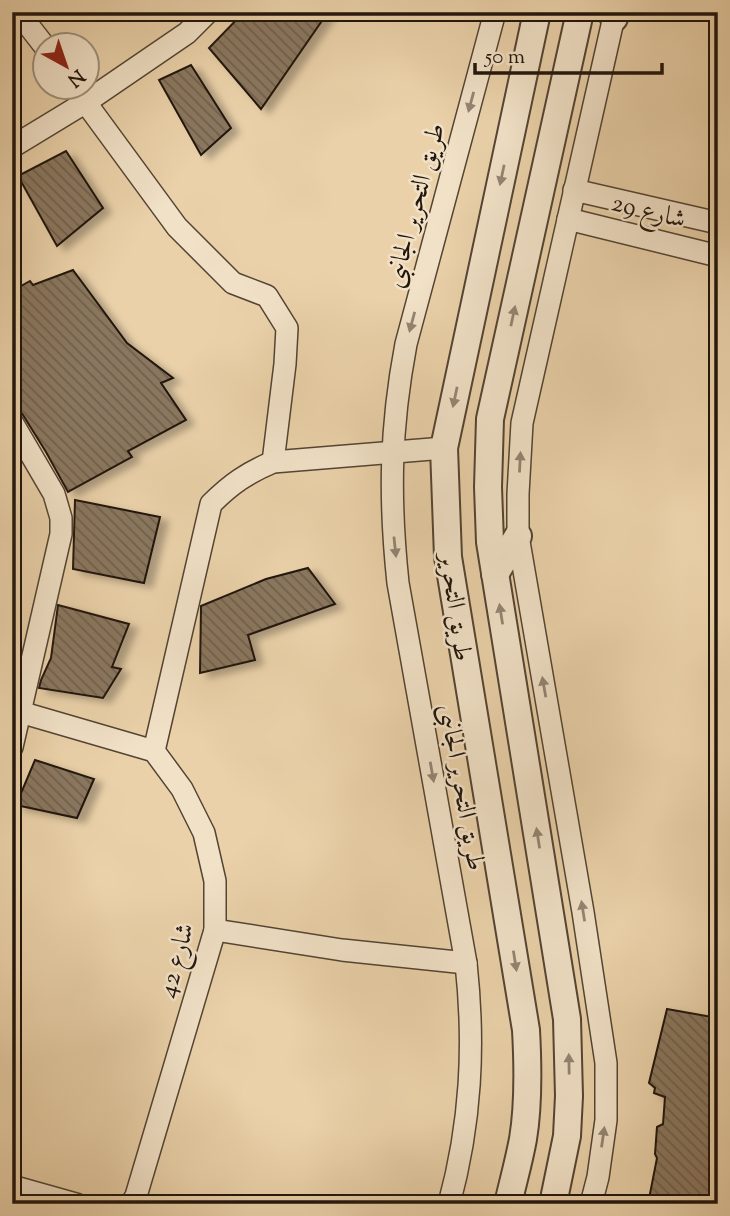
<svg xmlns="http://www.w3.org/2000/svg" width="730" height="1216" font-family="'Sorts Mill Goudy',Amiri,serif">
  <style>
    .building { fill: url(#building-back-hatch); stroke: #21150c; stroke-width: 2; filter: url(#shadow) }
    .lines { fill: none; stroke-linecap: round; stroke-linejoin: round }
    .minor-casing { stroke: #534433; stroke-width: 24 }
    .tertiary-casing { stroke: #534433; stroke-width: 30 }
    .minor { stroke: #f1e1c7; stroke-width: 21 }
    .tertiary { stroke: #f1e1c7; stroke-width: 26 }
    .oneway { fill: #938573 }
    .labels { text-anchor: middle; stroke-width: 5; stroke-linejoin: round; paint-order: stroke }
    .street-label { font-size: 26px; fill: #21150c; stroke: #f1e1c7 }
  </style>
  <defs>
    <pattern id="building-back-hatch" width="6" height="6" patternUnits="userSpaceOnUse" patternTransform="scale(1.75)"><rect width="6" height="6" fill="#8a775e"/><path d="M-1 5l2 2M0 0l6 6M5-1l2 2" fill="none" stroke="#70604c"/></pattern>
    <filter id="shadow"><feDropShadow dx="8" dy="4.5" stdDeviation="3.5" flood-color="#0004"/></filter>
  </defs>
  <rect width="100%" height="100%" fill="#ead1a9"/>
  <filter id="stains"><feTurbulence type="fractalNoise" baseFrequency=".00286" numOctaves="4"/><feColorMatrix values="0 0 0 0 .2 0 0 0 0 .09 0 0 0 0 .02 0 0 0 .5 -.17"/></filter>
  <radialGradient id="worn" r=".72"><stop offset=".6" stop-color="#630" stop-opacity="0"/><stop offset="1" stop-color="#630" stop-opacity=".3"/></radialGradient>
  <g class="building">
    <polygon points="244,12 328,12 261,109 209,48"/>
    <polygon points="191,65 231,128 201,155 159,80"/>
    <polygon points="66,151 103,208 57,246 18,176"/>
    <polygon points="73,270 127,343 173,378 161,383 186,420 128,451 132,457 68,492 46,452 23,415 12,401 12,291 30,281 33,285"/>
    <polygon points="75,500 160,517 144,583 73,569"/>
    <polygon points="308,568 335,604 248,635 255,660 200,673 201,606 266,579"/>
    <polygon points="58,605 129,624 112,667 121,669 103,698 39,688 41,680 51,658"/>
    <polygon points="35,760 94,779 77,818 16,805"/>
    <polygon points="667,1009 718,1018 718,1204 648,1204 657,1158 655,1154 657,1127 663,1124 665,1097 654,1093 655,1088 649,1083"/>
  </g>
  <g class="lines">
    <g class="minor-casing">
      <g id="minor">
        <polyline points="18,12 46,48"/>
        <polyline points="75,88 177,227 233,283 267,296 287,328 285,364 273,462"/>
        <polyline points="12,147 86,102 187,33 208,12"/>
        <polyline points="574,190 718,223"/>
        <polyline points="568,219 718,256"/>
        <polyline points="12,422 54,494 61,518 61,534 12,747"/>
        <polyline points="20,712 154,751 182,789 204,833 215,881 215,930 136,1196 131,1204"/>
        <path d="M154,751L211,504C231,484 247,473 273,462L444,448"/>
        <polyline points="215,930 342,950 466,963"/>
        <polyline points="12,1186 76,1204"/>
        <path d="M449,1204C471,1123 475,1046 466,963L398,583C389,498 390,428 406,344L495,12"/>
        <polyline points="591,1204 598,1177 606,1120 606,1063 583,912 518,536 518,494 522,423 615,12"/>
      </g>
    </g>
    <g class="tertiary-casing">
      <g id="tertiary">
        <polyline points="611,12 614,18"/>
        <polyline points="495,574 518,536"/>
        <path d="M508,1204C513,1182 519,1161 523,1139C529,1103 528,1066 526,1030L448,557L444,448L537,12"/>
        <polyline points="553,1204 567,1136 569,1096 567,1019 490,542 488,487 490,419 580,12"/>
      </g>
    </g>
    <use href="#minor" class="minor"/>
    <use href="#tertiary" class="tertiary"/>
  </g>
  <defs><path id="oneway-solid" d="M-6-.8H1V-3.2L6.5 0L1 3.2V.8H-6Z" transform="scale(1.75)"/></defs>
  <g class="oneway">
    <use href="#oneway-solid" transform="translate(471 102) rotate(105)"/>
    <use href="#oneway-solid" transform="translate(502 175) rotate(102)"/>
    <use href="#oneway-solid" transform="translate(513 316) rotate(-78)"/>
    <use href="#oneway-solid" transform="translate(412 322) rotate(105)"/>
    <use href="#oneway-solid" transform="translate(455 397) rotate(102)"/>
    <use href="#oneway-solid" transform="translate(520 462) rotate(-87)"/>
    <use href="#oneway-solid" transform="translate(395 547) rotate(84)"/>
    <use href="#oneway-solid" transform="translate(501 614) rotate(-99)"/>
    <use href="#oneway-solid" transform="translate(544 687) rotate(-100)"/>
    <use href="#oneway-solid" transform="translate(432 772) rotate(80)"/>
    <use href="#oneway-solid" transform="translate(538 838) rotate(-99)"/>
    <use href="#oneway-solid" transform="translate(583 911) rotate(-99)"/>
    <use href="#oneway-solid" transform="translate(515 961) rotate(81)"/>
    <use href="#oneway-solid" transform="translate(569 1064) rotate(-91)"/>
    <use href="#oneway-solid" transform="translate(603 1137) rotate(-82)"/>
  </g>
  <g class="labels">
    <g class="street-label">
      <text transform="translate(414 205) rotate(-75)" y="9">طريق التحرير الجانبى</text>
      <text transform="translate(649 210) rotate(14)" y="9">شارع 29</text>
      <text transform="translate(457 607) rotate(82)" y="9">طريق التحرير</text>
      <text transform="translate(463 787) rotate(80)" y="9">طريق التحرير الجانبى</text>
      <text transform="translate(175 960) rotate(-75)" y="9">شارع 42</text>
    </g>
  </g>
  <rect width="730" height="1216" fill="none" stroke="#ead1a9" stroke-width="42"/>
  <rect x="14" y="14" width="702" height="1188" fill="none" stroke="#21150c" stroke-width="3.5"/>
  <rect x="21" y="21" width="688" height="1174" fill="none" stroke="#21150c" stroke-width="2"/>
  <g transform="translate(66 66) rotate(140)"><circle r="33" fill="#f1e1c7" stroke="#9e8f7c" stroke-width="2"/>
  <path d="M0-5L12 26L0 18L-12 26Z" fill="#8f2418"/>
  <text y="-10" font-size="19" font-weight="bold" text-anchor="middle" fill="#21150c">N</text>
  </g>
  <path d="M475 63v10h187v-10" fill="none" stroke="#21150c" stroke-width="3.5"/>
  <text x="485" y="63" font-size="21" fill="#21150c" stroke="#f1e1c7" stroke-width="5" paint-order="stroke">50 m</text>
  <rect width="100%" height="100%" filter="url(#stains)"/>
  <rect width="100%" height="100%" fill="url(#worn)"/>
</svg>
